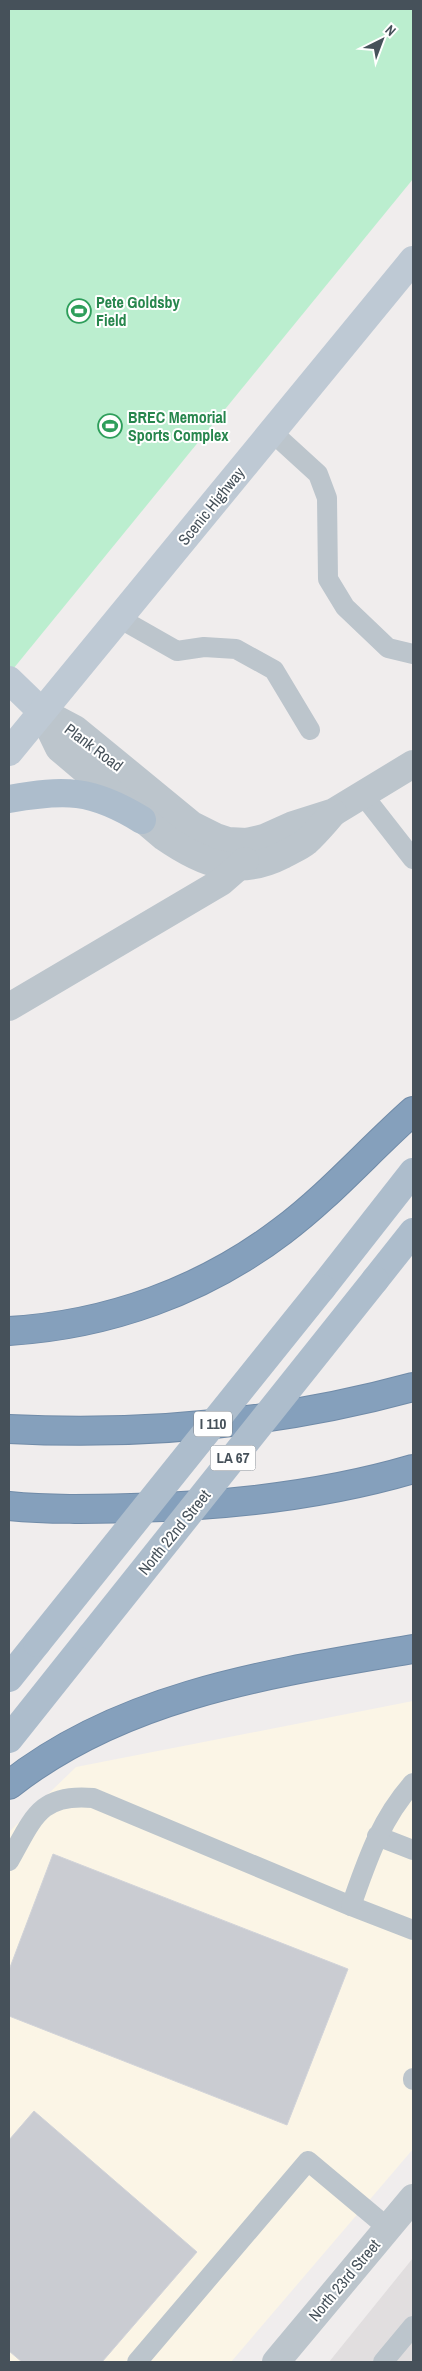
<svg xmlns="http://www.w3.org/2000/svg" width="422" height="2371" font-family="'Archivo Narrow',sans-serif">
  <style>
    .commercial { fill: #fbf5e6 }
    .education { fill: #e1dedf }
    .green { fill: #bbeecf }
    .building { fill: #caccd2; stroke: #d1d3d9 }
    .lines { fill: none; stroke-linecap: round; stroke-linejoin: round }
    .highway-casing { stroke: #708ba8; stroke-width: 30 }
    .lane { stroke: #bcc5cc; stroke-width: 20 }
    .street { stroke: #bcc5cc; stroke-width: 28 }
    .secondary { stroke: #bec9d4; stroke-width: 28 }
    .primary { stroke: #adbdcc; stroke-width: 28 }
    .highway { stroke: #85a0bc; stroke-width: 28 }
    .primary-bridge { stroke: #adbdcc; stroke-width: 28 }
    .labels { text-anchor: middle; stroke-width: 4; stroke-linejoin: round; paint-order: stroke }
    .shield { fill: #fff; stroke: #7e858c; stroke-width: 1 }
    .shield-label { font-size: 15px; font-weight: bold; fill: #46515a }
    .leisure-label { font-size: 16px; font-weight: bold; fill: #27864d; stroke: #fff; text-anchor: start }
    .street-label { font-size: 16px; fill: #46515a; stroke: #fff }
  </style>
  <rect width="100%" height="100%" fill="#f0eded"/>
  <polygon class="commercial" points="413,1701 413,2149 231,2362 9,2362 9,1832 76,1767"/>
  <polygon class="education" points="413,2258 413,2362 329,2362"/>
  <polygon class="green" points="9,9 413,9 413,179 9,674"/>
  <g class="building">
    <polygon points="53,1854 348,1969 287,2125 9,2016 9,1970"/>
    <polygon points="34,2111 197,2252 102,2362 22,2362 9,2351 9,2140"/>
  </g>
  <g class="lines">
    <g class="highway-casing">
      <g id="highway">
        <path d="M9,1331C108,1325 203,1291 282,1231C329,1196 369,1150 413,1111"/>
        <path d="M9,1429C145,1436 281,1423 413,1387"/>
        <path d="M9,1506C49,1510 90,1509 131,1508C226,1506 321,1496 413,1469"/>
        <path d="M9,1785C124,1694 273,1673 413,1649"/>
      </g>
    </g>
    <g class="lane">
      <polyline points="272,432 318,474 327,498 328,579 345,607 388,648 413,654"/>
      <polyline points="119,618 177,651 204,647 236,649 274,670 310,730"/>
      <polyline points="363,795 413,859"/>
      <polyline points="377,1836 413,1850"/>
      <path d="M9,1861C33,1819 39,1793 93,1798L351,1906L413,1930"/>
      <path d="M351,1906C367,1861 380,1820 413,1783"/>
      <polyline points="413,2078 413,2080"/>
      <polyline points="137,2362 308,2161 388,2228"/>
      <polyline points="383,2362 413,2326"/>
    </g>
    <g class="street">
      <polyline points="41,711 75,729 192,825 216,837 228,841 247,842 264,838 293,825 334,812 413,764"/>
      <path d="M41,711L59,748L164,837C203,864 238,878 283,855C290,851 300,847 306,842C316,833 324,823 333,813"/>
      <polyline points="9,1007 221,882 245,861"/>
      <polyline points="276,2362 413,2198"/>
    </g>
    <g class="secondary">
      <polyline points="9,680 41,711"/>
      <polyline points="9,752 413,260"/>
    </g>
    <g class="primary">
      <path d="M9,799C65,789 92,789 142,820"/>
      <polyline points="375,1280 413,1232"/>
      <polyline points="322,1288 413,1172"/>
      <polyline points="9,1678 37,1643"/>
      <polyline points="9,1739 91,1636"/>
    </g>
    <use href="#highway" class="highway"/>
    <g class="primary-bridge">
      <polyline points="91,1636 375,1280"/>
      <polyline points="37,1643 322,1288"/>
    </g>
  </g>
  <defs>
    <g id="stadium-ring" transform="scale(1.25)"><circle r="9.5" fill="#fff" stroke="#2e9e5b" stroke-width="1.5"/><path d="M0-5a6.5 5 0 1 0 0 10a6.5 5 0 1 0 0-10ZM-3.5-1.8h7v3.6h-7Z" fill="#2e9e5b"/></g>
  </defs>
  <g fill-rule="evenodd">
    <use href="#stadium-ring" x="79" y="311"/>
    <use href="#stadium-ring" x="110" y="426"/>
  </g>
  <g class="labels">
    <g class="shield">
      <rect x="194" y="1411.5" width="38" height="25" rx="4"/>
      <rect x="210.5" y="1445.5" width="45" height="25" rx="4"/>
    </g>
    <g class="shield-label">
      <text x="213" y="1429">I 110</text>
      <text x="233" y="1463">LA 67</text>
    </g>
    <g class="leisure-label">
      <text x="96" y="308">Pete Goldsby<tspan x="96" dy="18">Field</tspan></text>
      <text x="128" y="423">BREC Memorial<tspan x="128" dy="18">Sports Complex</tspan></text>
    </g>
    <g class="street-label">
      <text transform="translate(211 506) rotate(-51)" y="6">Scenic Highway</text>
      <text transform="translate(94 747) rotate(37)" y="6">Plank Road</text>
      <text transform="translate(174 1532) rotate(-51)" y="6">North 22nd Street</text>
      <text transform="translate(344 2280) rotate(-50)" y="6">North 23rd Street</text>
    </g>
  </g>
  <rect width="422" height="2371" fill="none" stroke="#46515a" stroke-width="20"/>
  <g transform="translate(382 40) rotate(42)" stroke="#ffffff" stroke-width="4" paint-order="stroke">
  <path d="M0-4L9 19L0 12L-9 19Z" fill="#46515a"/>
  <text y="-8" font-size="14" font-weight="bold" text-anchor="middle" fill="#46515a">N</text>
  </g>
</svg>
